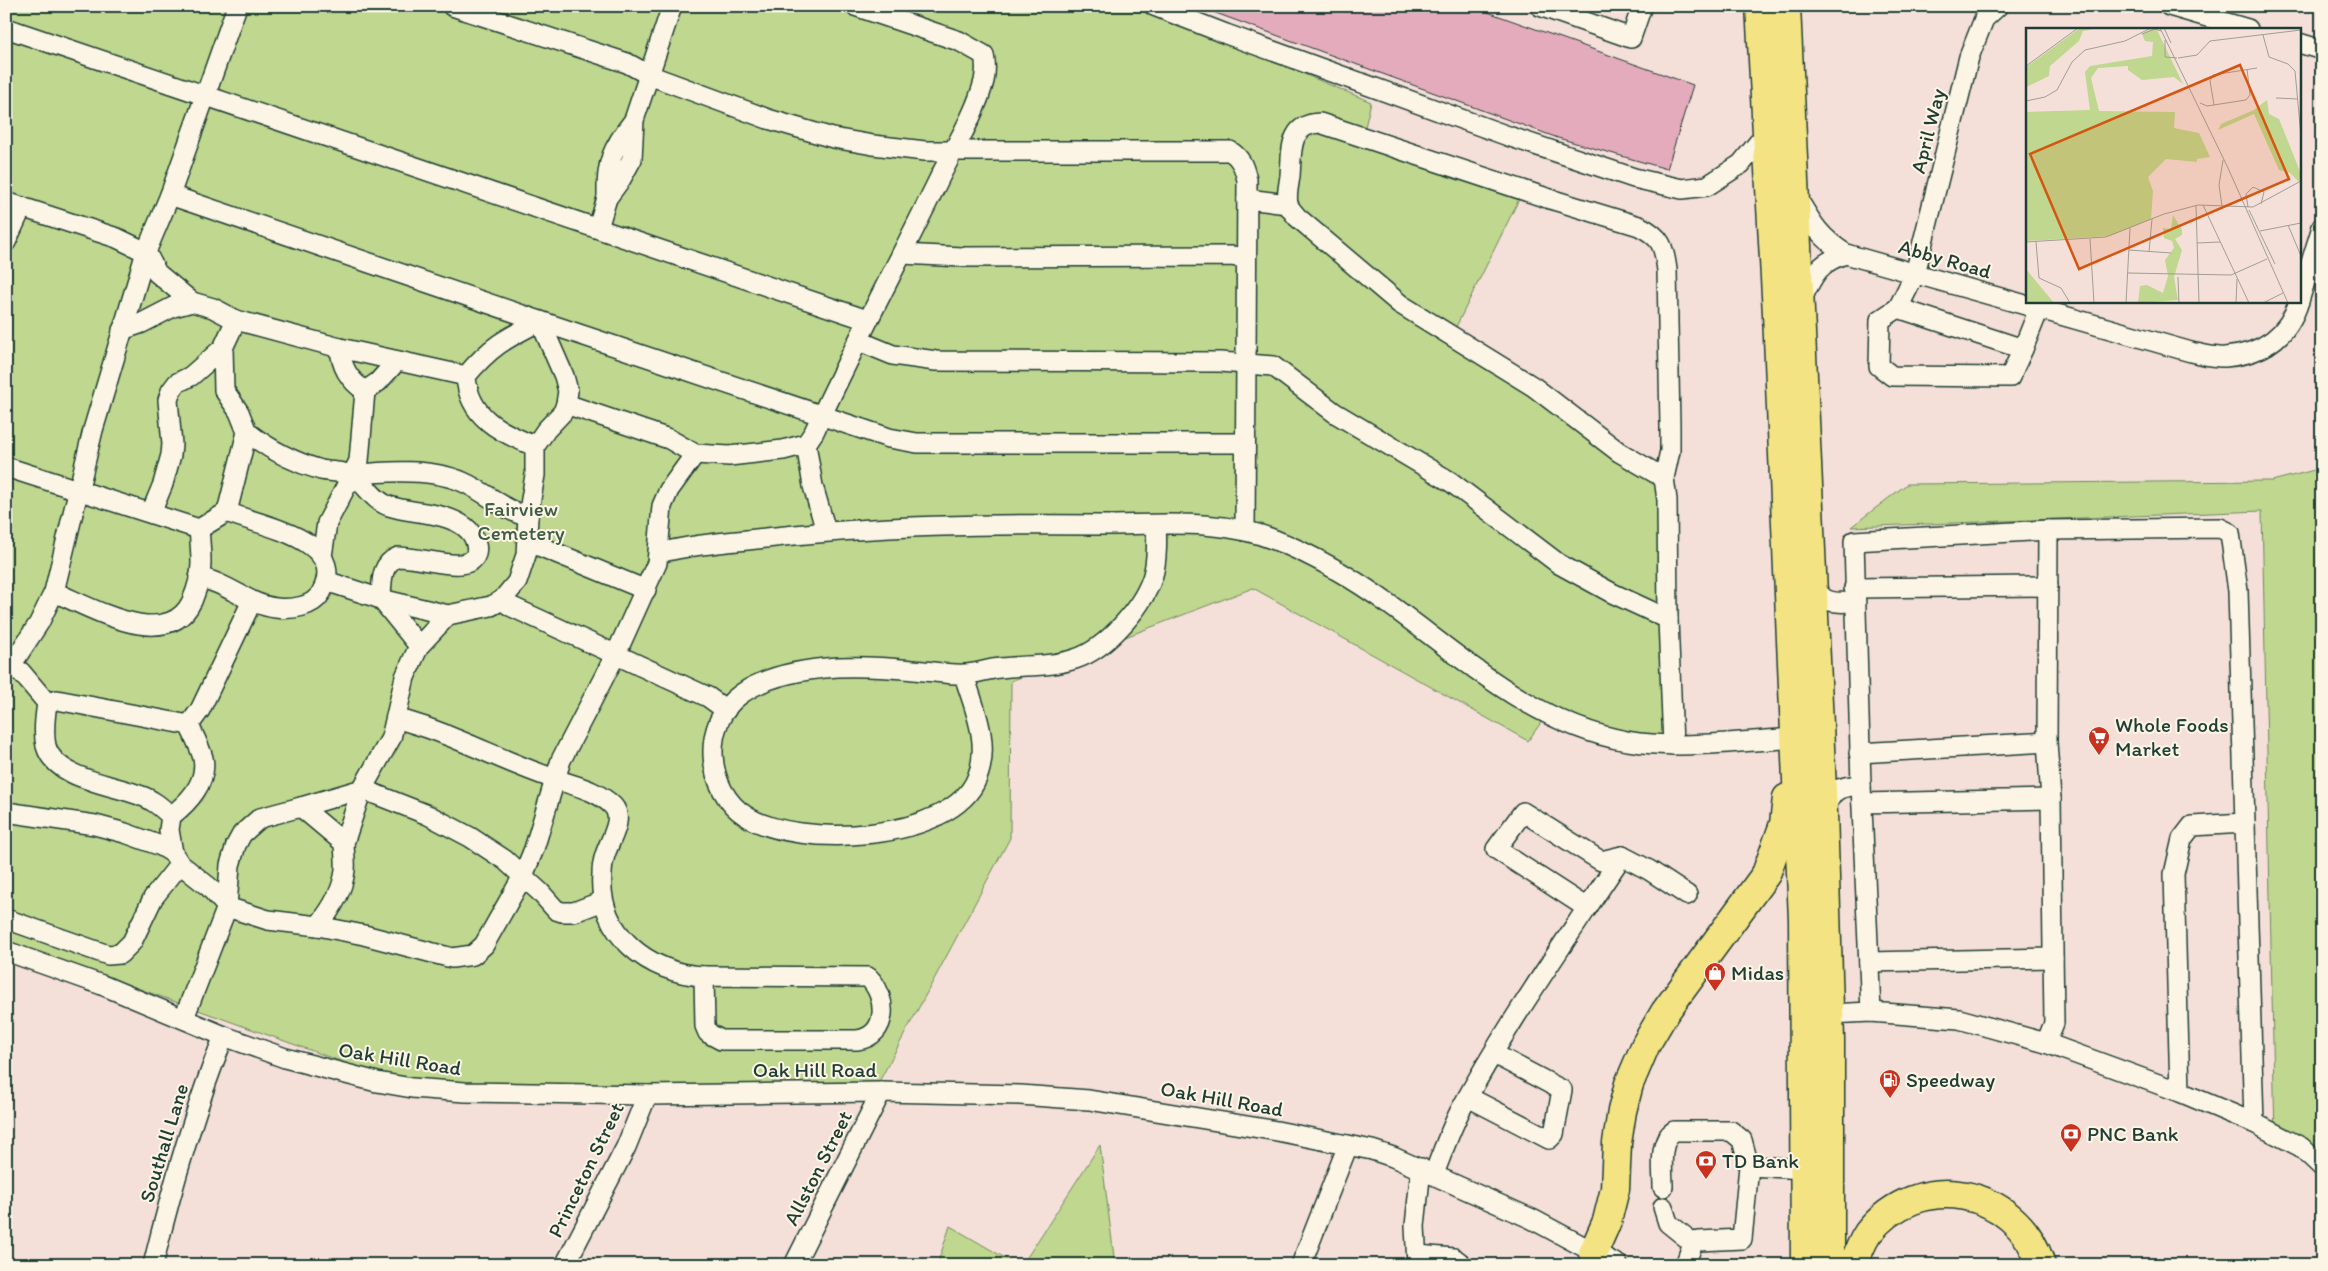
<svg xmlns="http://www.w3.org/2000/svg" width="2328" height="1271" font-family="Itim,sans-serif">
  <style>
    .green { fill: #bfd78e; stroke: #6f8a61 }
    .building { fill: #e4abbd; stroke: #1f3d34 }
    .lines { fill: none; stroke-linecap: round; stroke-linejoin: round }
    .minor-casing { stroke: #1f3d34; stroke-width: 22 }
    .highway-casing { stroke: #1f3d34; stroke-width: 31 }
    .minor { stroke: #fcf5e5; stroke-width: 19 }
    .highway { stroke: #f4e382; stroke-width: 28 }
    .labels { text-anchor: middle; stroke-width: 4; stroke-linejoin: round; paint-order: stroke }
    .street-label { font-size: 21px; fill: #1f3d34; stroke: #fcf5e5 }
    .park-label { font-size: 21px; fill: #3f5c46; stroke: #fcf5e5 }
    .poi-label { font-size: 21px; fill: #1f3d34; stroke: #fcf5e5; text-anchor: start }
    .inset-road { fill: none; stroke: #9f9e97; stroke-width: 1 }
    .view { fill: #d45610; fill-opacity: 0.15; stroke: #d45610; stroke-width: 2.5 }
    .inset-edge { fill: none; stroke: #1f3d34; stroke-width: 2.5 }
  </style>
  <rect width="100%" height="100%" fill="#f5dfd9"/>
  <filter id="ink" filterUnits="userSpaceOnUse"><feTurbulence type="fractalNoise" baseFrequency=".02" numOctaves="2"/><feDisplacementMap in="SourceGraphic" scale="10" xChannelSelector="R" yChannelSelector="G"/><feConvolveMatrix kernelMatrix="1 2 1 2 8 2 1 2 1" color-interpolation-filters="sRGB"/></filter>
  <g filter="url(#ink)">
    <g class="green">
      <polygon points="6,6 1141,6 1371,102 1365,127 1528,181 1452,335 1670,478 1679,746 1547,714 1528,741 1253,588 1011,681 1010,838 874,1091 421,1090 6,941"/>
      <polygon points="2322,468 2322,1178 2275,1139 2262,511 1851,527 1907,484 2272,481"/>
      <polygon points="1100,1145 1115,1265 1022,1265"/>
      <polygon points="950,1226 1017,1265 937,1265"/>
    </g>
    <polygon class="building" points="1202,6 1471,6 1693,85 1667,169 1558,138 1202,8"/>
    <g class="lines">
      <g class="minor-casing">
        <g id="minor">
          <path d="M452,6L627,63L649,75L768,119L833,138L873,145L925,151H1230C1241,158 1244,167 1247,180L1245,531"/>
          <polyline points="1154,6 1226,34 1508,136 1634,178 1682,189 1707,186 1741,164 1767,132"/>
          <polyline points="1540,6 1631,38 1642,6"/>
          <polyline points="1998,6 1984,19 1969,57 1915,274 1898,308 2023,349 2039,309"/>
          <polyline points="2169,6 2248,29"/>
          <polyline points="6,28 867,320"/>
          <polyline points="2299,43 2322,50"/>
          <polyline points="170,195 540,321 564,376 568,391 566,404 563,412 546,430 535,446 535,475 528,517 526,555 517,582 502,600"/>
          <path d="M1796,196C1812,223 1819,237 1846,254L2191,352C2201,354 2214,358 2225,357C2262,354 2288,337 2299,301"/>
          <path d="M607,198C606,162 612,148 634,120"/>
          <polyline points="1247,199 1288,204"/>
          <polyline points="6,202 117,238 146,252 157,273 192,302"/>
          <polyline points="598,228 607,198 621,179 632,159 634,120 672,6"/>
          <polyline points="6,242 22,207"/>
          <polyline points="902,254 962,257 1231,256 1246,258"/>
          <path d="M1802,299C1813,275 1819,262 1846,254"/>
          <polyline points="2299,301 2322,227"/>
          <polyline points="1898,308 1880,320 1879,366 1892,376 2010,377 2023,349"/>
          <polyline points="122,330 142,323 173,307 192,302 213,308 236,320 340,348 466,376"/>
          <polyline points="859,341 893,355 936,361 1220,362 1273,366 1335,413 1451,482 1559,564 1612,593 1668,619 1673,745"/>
          <polyline points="223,348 224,390 239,412 247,432 227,512"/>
          <path d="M340,348C341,367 349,380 365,391"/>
          <polyline points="566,404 669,439 695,454 729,456 783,450 806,444"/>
          <path d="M247,432C270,450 293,462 321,470C330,472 342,471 351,475C365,481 371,500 389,506C413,514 444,511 465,527C476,535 484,558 466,563C452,568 416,557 398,557C380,564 382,583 381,599L448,615"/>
          <path d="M535,446C501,433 468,417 466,376C491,346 505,339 540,321L889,438L917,443H1244"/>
          <path d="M6,467L199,529L227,512C259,526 351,539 321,593C313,607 291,610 276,608C248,605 227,582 199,578"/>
          <polyline points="352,475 359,461 365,391 378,382 397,361"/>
          <path d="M1664,478L1670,451V426L1667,270C1664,247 1662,237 1639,226L1550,199L1320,123C1288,124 1292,152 1290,176C1289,184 1286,196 1288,204C1289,208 1294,213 1297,217L1400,304L1534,387L1619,452L1664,478L1667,500L1668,619"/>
          <polyline points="151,513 163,484 171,455 172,444 168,400 171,391 177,383 191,376 223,348 236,320"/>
          <path d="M826,531L813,486L806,444L814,432C853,347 897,265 938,181C953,149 975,116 984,81C986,72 986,64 984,55L959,41L855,6"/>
          <polyline points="527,541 646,590"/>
          <path d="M659,553C694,544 730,542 766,538C879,525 989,524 1102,525C1158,525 1222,518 1275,540C1316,556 1354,579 1390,605C1463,658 1535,725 1627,741C1679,750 1743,741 1796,738"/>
          <path d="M322,556L327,523L352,475C386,471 431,468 463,482C486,492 503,510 528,517"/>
          <polyline points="326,581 381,599 419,646"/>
          <path d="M1813,581C1821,604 1832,603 1855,602"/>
          <polyline points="1854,588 2048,586"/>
          <path d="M54,592C91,607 167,653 192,601C197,589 201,576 201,563C201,552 200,540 199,529"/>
          <path d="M6,666L21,672L47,703C45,717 43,732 46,746C55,779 111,784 139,795C152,799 161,807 171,816L169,830L173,853"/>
          <polyline points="10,667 39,623 54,592 93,430 146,252 170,195 237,6"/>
          <path d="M964,675C974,708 991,743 977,778C952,842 797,849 746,816C706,791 700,723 741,694C767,675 807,669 838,667C867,666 895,668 924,671C937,672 952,675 965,674C976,674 988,669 1000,668C1025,665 1051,667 1075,659C1107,649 1147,603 1154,571C1157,556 1157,540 1156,525"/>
          <path d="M47,703L57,700L189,725C194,736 200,747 203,758C208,782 188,803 171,816"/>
          <path d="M396,718C412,723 430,728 446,735C482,749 518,767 555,779C575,786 597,790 613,806C625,819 609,841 605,855C603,861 602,868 602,874C597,933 649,974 704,976"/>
          <polyline points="189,725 200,710 252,601"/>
          <polyline points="1859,753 2047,742"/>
          <polyline points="1861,785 1854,541 2048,530 2220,528 2230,533 2238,591 2254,1123"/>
          <polyline points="1862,803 2051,799"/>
          <polyline points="301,807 362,789 428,815 470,837 505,860 540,892 556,910 562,912 574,912 603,901"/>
          <path d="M6,812L95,825L125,833L161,846L173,853L180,864L209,887L227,907L268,920L318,926C331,910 343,891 345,870C346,861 344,852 344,843L301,807L260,818L242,834L236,845L230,865L227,907L184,1018"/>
          <path d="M1824,812C1832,789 1837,787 1861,785L1871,1012"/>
          <polyline points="344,843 362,789 391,738 405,677 419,646 448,615 491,606 502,600 510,606 708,697 726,710"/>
          <polyline points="1587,908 1622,856"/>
          <polyline points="6,919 108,955 120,954 132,942 153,898 180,864"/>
          <polyline points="318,926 364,935 452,958 473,955 484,945 523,876 534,849 561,760 616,654 657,563 662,506 669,490 695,454"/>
          <polyline points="6,951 102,985 224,1036 285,1058 377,1082 412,1088 465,1092 647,1095 881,1092 1020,1095 1089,1100 1277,1131 1372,1150 1393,1157 1532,1219 1618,1265"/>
          <polyline points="1869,962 2053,958"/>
          <path d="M704,976L868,977C888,996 889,1036 857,1040H721L708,1033L705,1026Z"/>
          <polyline points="1829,1014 1871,1012 1959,1019 2046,1043 2180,1092 2254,1123 2301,1147 2322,1167"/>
          <polyline points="2046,1043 2054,1023 2051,799 2047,742 2048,530"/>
          <polyline points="2180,1092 2174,874 2182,839 2192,826 2245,823"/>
          <polyline points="1468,1097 1549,1139 1554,1134 1562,1090 1494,1054"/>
          <path d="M1434,1174C1442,1153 1450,1131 1460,1111C1498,1040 1543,974 1587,908L1496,849L1523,812L1601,861L1622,856L1649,870L1687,895"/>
          <path d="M1663,1187C1663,1170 1658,1141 1674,1131H1731L1742,1140L1749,1166"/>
          <polyline points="1663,1207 1668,1223 1693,1243"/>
          <polyline points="1417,1255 1454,1258 1463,1265"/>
          <path d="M153,1265C172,1187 194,1110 224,1036"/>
          <polyline points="565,1265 626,1147 647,1095"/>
          <polyline points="794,1265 881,1092"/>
          <polyline points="1301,1265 1348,1145"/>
          <polyline points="1417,1265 1415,1226 1421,1168"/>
          <polyline points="1685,1265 1693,1243 1699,1241 1742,1239 1749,1166 1805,1169"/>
        </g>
      </g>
      <g class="highway-casing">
        <g id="highway">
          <polyline points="1760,6 1777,314 1803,920 1805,1265"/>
          <polyline points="1786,6 1823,812 1830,1040 1830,1265"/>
          <polyline points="1593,1253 1607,1221 1615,1189 1617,1143 1622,1111 1629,1084 1646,1044 1665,1012 1766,874 1784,824 1787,798"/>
          <path d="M1854,1265C1857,1255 1862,1242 1868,1233C1918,1169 2017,1187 2041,1265"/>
        </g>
      </g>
      <use href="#minor" class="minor"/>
      <use href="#highway" class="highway"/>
    </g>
  </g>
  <defs>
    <g id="supermarket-pin" transform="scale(1.125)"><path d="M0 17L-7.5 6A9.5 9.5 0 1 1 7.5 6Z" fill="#c8321e" stroke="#fcf5e5"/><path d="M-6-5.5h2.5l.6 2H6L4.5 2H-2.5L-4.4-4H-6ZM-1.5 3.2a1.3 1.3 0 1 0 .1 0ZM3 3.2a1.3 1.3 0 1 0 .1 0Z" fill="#fff"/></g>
    <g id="shop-pin" transform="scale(1.125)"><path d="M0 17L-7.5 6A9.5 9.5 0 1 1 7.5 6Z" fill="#c8321e" stroke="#fcf5e5"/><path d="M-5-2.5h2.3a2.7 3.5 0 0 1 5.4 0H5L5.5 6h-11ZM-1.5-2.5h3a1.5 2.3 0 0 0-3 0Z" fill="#fff"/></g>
    <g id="fuel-pin" transform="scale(1.125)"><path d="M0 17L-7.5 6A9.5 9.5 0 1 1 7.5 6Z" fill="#c8321e" stroke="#fcf5e5"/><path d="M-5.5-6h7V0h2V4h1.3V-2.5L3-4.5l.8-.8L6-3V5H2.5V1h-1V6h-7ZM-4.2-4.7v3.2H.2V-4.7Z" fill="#fff"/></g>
    <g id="bank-pin" transform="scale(1.125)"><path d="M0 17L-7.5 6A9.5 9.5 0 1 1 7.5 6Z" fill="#c8321e" stroke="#fcf5e5"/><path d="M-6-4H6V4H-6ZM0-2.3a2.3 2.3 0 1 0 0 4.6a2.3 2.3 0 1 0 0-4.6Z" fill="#fff"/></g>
  </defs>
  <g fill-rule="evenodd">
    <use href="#supermarket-pin" x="2099" y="737"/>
    <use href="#shop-pin" x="1715" y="973"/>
    <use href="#fuel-pin" x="1890" y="1080"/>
    <use href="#bank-pin" x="2071" y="1134"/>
    <use href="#bank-pin" x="1706" y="1161"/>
  </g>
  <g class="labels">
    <g class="street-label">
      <text transform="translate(1928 131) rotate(-76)" y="7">April Way</text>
      <text transform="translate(1945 259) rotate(16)" y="7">Abby Road</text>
      <text transform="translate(400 1059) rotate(9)" y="7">Oak Hill Road</text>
      <text x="815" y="1077">Oak Hill Road</text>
      <text transform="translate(1222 1099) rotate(10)" y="7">Oak Hill Road</text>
      <text transform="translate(164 1143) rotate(-73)" y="7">Southall Lane</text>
      <text transform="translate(818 1168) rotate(-63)" y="7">Allston Street</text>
      <text transform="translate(586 1170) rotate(-64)" y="7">Princeton Street</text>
    </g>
    <g class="park-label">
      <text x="521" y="516">Fairview<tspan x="521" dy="24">Cemetery</tspan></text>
    </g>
    <g class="poi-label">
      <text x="2115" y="732">Whole Foods<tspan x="2115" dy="24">Market</tspan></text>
      <text x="1731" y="980">Midas</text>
      <text x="1906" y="1087">Speedway</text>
      <text x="2087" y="1141">PNC Bank</text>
      <text x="1722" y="1168">TD Bank</text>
    </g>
  </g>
  <g transform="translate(2026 28)">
    <rect width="275" height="275" fill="#f5dfd9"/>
    <path d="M54,0H72L57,3L53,13L24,38L23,48L0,59V39ZM125,1L131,2L157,56L148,49L116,52L102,42V38L72,40L65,50L73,83L149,84L148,100L173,105L184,129L171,131V134L140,131L122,149L127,163L125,191L84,208L0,213V84L64,82L59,44L64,38L126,28L127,14L119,13L116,6ZM241,72L243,86L253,91L275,146L273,154L264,145L253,142L228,86L192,102L195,96L228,82ZM147,187L156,202V207L149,211L156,222L148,249L152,272L112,275L114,258L121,257L137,265L142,248L139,232L148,220L146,213L138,210L137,200L145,201ZM0,241L28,275H0Z" fill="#bfd78e"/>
    <path class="inset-road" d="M134,0L202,140L262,275M138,0L145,15M116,6L129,1L135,3M237,7L243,29L262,36L269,43L275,108M139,12V29L151,30M152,30L171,27L184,13L275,2M0,38L52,0M250,70L272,71M0,73L19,69L31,62L46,34L59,22L99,13L125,0M174,75L181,78L220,72L224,67L221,41M188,77L184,53L187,47L231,40M177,177L223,275M170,178L173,275M196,178L193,157L197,132M222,179L220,166L227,159L238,164L235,176M223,182L249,236M262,197L275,228M234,203L275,195M64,211L68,275M0,214L80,209L138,186L172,177L227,179L275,153M10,214L13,250L35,260L44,275M171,215L194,214M103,222L145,225M123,224L126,191M102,245L205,247L241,231M152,249L153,275M100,275L104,200M210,275L211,251M237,275L257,265"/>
    <path class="view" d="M214,37L263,151L53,241L4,126Z"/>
    <rect width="275" height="275" class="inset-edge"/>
  </g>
  <rect width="2328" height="1271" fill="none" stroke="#fcf5e5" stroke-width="25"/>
  <rect x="12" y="12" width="2303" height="1246" fill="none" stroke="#1f3d34" stroke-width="2" filter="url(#ink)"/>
</svg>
